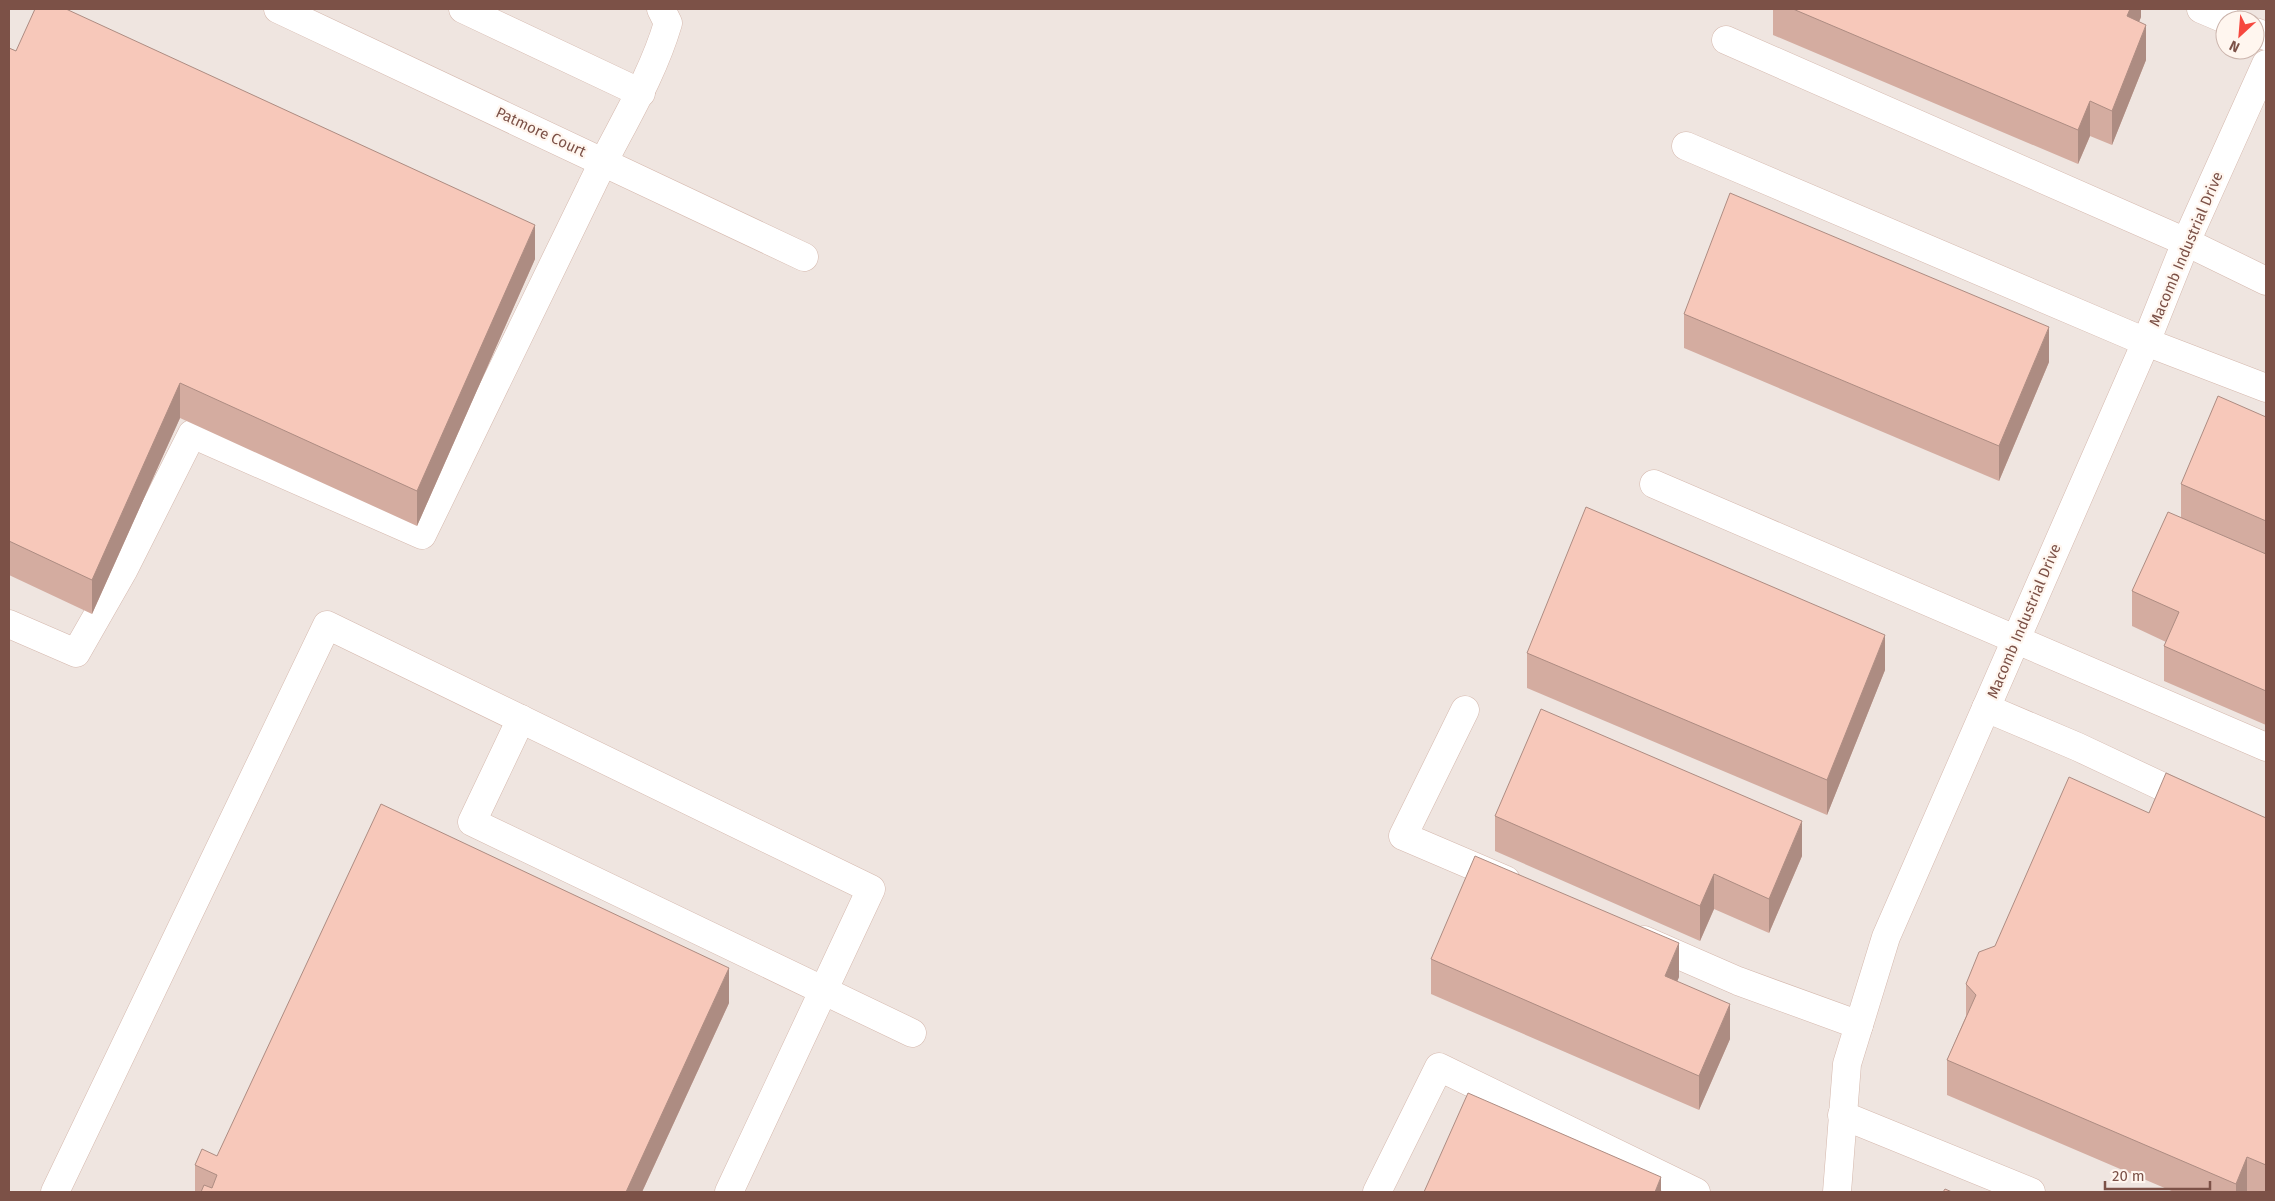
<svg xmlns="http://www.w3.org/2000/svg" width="2275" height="1201" font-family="'Fira Sans',sans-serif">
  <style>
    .industrial { fill: #efe5e0; fill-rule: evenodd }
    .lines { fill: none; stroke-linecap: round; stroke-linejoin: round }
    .minor-casing { stroke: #d5b8ad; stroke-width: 29 }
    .minor { stroke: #fff; stroke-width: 28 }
    .wall { fill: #d4aca0 }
    .shaded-wall { fill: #ad8c82 }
    .building { fill: #f7c8ba; stroke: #ad8c82 }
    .labels { text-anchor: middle; stroke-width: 4.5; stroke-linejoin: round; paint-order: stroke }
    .street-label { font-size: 15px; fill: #7c5147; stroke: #fff6ef }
  </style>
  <rect width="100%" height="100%" fill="#fff1e6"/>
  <path class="industrial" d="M9,9H2266V1192H9ZM2225,20H2255V50H2225Z"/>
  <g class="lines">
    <g class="minor-casing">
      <g id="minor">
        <polyline points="278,9 804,257"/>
        <polyline points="463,9 641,93"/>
        <polyline points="2201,9 2227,20"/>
        <polyline points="2255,32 2266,36"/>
        <polyline points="1726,40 2186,242 2266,281"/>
        <polyline points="1686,146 2146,342 2266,388"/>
        <polyline points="1654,484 2266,747"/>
        <path d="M9,624L76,653L124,569L192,434L422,535C479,419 535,303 591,187C617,132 651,81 668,23L661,9"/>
        <polyline points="1986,708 2078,747 2195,802"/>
        <polyline points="1465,710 1403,836 1506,880"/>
        <polyline points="521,719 472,822 912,1033"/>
        <polyline points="1644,940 1738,981 1859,1025"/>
        <polyline points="1842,1115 2031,1192"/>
        <polyline points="55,1192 327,625 871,889 729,1192"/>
        <polyline points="1377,1192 1439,1067 1696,1192"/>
        <polyline points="1837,1192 1847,1064 1886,937 2146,342 2186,242 2266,64"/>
      </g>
    </g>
    <use href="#minor" class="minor"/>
  </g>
  <g class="wall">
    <polygon points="1773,9 2141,9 2141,17 2139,22 2146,60 2112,145 2090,136 2078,164 1773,35"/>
    <polygon points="9,48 535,259 417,526 180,418 92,614 9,575"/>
    <polygon points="1684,314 2049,362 1999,481 1684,348"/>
    <polygon points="2266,417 2266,725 2164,681 2164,646 2166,642 2132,626 2132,591 2181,517 2181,484"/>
    <polygon points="1527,653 1885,670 1827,815 1527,688"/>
    <polygon points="2149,813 2266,818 2266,1192 2174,1192 1947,1095 1947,1060 1966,1016 1966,984 1995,946"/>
    <polygon points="1495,816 1802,856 1769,933 1714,909 1700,941 1495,851"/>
    <polygon points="1431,959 1679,977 1677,981 1730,1039 1699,1110 1431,994"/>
    <polygon points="729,1003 642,1192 195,1192 195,1165 217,1156"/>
  </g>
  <g class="shaded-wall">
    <polygon points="2130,9 2141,9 2141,17 2127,51 2127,16"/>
    <polygon points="2146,25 2146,60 2112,145 2112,111"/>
    <polygon points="2090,101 2090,136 2078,164 2078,130"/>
    <polygon points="535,225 535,259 417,526 417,491"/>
    <polygon points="2049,327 2049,362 1999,481 1999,446"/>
    <polygon points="180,383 180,418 92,614 92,580"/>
    <polygon points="1885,635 1885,670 1827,815 1827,780"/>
    <polygon points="1802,821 1802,856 1769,933 1769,899"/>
    <polygon points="1714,874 1714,909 1700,941 1700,906"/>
    <polygon points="1679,943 1679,977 1665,1011 1665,976"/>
    <polygon points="729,968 729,1003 642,1192 626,1192"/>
    <polygon points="1730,1004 1730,1039 1699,1110 1699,1076"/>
    <polygon points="2247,1157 2247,1192 2236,1192 2236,1184"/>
    <polygon points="1661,1177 1661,1192 1655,1192"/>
  </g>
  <g class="building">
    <polygon points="35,9 66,9 535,225 417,491 180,383 92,580 9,541 9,48 16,51"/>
    <polygon points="1793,9 2130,9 2127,16 2146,25 2112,111 2090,101 2078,130"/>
    <polygon points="1730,193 2049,327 1999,446 1684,314"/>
    <polygon points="2218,396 2266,417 2266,521 2181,484"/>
    <polygon points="1586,507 1885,635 1827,780 1527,653"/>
    <polygon points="2168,512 2266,554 2266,691 2164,646 2179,612 2132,591"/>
    <polygon points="1541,709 1802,821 1769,899 1714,874 1700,906 1495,816"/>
    <polygon points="2166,773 2266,818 2266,1165 2247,1157 2236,1184 1947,1060 1976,995 1966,984 1979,952 1995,946 2069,777 2149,813"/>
    <polygon points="381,804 729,968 626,1192 201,1192 204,1185 212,1188 217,1175 195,1165 202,1149 217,1156"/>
    <polygon points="1475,856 1679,943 1665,976 1730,1004 1699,1076 1431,959"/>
    <polygon points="1468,1093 1661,1177 1655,1192 1424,1192"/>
    <polygon points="1945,1189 1952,1192 1943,1192"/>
  </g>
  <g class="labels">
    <g class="street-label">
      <text transform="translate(541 132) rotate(25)" y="5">Patmore Court</text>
      <text transform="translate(2186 249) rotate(-67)" y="5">Macomb Industrial Drive</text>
      <text transform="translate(2024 621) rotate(-67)" y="5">Macomb Industrial Drive</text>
    </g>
  </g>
  <rect width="2275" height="1201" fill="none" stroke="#7c5147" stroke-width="20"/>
  <g transform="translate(2240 35) rotate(206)"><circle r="24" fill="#fff6ef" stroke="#cbb4ac"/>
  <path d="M0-4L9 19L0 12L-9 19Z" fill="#f6473e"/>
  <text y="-8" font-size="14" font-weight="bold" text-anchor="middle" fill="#7c5147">N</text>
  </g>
  <path d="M2105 1181v8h105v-8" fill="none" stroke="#7c5147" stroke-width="2.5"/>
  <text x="2112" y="1181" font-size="15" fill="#7c5147" stroke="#fff6ef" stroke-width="4" paint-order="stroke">20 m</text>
</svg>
